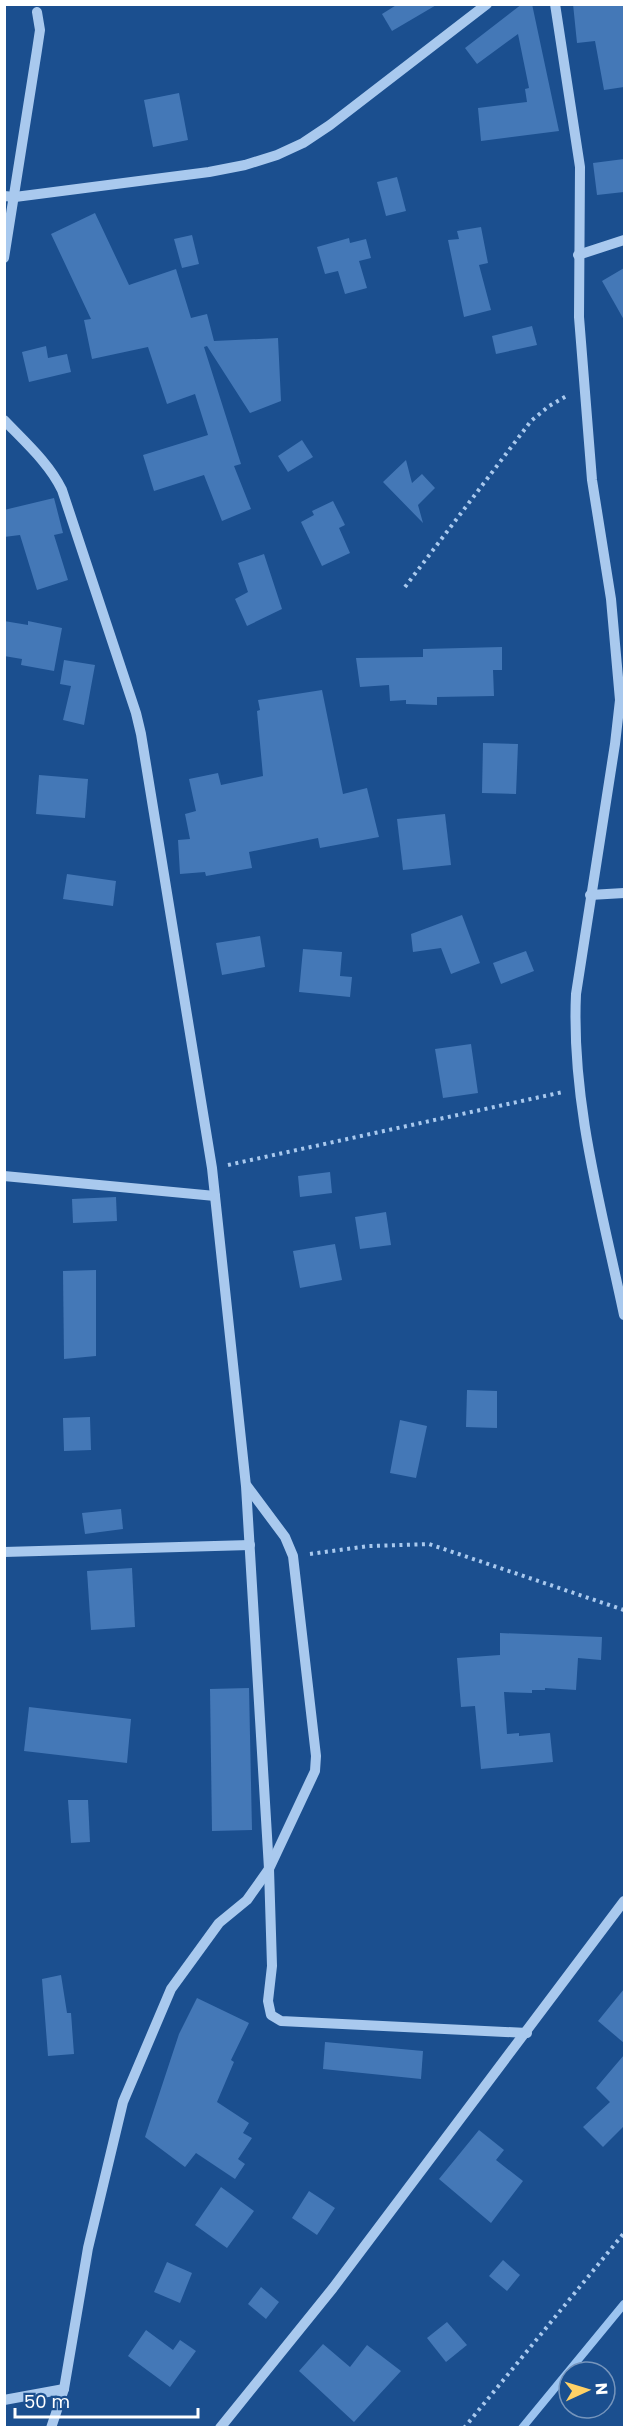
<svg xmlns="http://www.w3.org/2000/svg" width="629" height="2432" font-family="Poppins,sans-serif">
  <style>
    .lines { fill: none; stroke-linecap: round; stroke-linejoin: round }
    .stream { stroke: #9cc4f0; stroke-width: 8 }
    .building { fill: #4478b7 }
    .path { stroke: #a9c9ee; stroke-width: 4; stroke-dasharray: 3 4.5; stroke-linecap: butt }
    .minor { stroke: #a9c9ee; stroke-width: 10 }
  </style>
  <rect width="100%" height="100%" fill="#1b4f8f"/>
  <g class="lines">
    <polyline class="stream" points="522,2428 624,2304"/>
  </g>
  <g class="building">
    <polygon points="398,4 438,4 392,31 382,14"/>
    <polygon points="522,4 532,4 559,131 481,141 478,108 527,102 525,89 529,88 518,34 477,64 465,48"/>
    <polygon points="573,4 624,4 624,87 604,90 595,41 577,43"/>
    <polygon points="179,93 188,140 153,147 144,100"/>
    <polygon points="624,159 624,192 597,195 593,163"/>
    <polygon points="397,177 406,211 386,216 377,182"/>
    <polygon points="95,213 129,285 176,269 191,318 207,314 214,341 278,338 281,401 250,413 207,346 204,347 241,464 234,466 251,509 222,521 204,475 154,491 143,455 208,435 195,394 167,404 148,347 92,359 84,320 91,319 51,234"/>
    <polygon points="481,227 488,263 479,265 491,310 464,317 448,240 459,239 457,231"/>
    <polygon points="192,235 199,264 182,268 174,239"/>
    <polygon points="349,238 350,243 366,239 371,258 359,261 367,288 345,294 338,271 325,274 317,247"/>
    <polygon points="624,268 624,320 602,281"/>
    <polygon points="532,326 537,345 496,354 492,336"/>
    <polygon points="46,346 48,358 67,354 71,372 29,382 22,352"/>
    <polygon points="302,440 313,457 288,472 278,456"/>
    <polygon points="406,460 412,483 422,474 435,488 418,505 423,523 383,482"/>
    <polygon points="54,498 63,533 54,535 68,580 37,590 20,535 4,537 4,510"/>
    <polygon points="333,501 345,525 339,528 350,553 322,566 301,522 314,515 312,511"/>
    <polygon points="264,554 282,609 247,626 235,599 248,592 238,563"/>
    <polygon points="4,621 28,625 28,621 62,628 54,671 21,665 22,659 4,656"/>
    <polygon points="502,647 502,670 493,670 494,696 437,697 437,705 406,704 406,700 390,701 389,685 360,687 356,658 423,657 423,649"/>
    <polygon points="64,660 95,665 84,725 63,720 71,686 60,684"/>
    <polygon points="322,690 343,794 367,788 379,837 320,848 318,838 249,852 252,868 206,876 205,872 180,874 178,840 190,839 185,814 196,811 189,779 218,773 221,785 263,776 257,711 260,710 258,700"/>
    <polygon points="483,743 518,744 516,794 482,793"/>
    <polygon points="39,775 88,779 85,818 36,814"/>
    <polygon points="445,814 451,865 403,870 397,819"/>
    <polygon points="67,874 116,881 113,906 63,899"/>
    <polygon points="462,915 480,963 451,974 441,948 413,952 411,934"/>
    <polygon points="260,936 265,967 222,975 216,943"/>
    <polygon points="303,949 342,952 340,976 352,977 350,997 299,992"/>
    <polygon points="526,951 534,971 501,984 493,963"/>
    <polygon points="471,1044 478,1093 443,1098 435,1049"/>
    <polygon points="330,1172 332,1193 300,1197 298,1176"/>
    <polygon points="116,1197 117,1221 73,1223 72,1199"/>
    <polygon points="386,1212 391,1245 360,1249 355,1217"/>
    <polygon points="335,1244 342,1280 300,1288 293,1251"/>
    <polygon points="96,1270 96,1356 64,1359 63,1271"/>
    <polygon points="467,1390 497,1391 497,1428 466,1427"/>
    <polygon points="90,1417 91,1450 64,1451 63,1418"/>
    <polygon points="400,1420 427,1426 416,1478 390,1473"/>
    <polygon points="121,1509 123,1529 85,1534 82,1513"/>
    <polygon points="132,1568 135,1627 91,1630 87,1571"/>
    <polygon points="500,1633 602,1637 601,1660 578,1658 576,1690 545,1688 545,1690 532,1690 532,1693 504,1692 507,1734 519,1733 519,1736 550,1733 553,1762 481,1769 475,1706 461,1707 457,1658 500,1655"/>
    <polygon points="249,1688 252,1830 212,1831 210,1689"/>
    <polygon points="29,1707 131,1719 127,1763 24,1751"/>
    <polygon points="68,1800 88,1800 90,1842 71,1843"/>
    <polygon points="61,1975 67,2013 71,2013 74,2054 48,2056 42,1979"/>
    <polygon points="624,1989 624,2043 598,2021"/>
    <polygon points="197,1998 249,2023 231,2060 234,2062 217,2102 249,2123 243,2133 252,2138 238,2159 245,2164 235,2179 196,2153 185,2167 145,2137 179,2034"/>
    <polygon points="325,2042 423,2051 421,2079 323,2069"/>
    <polygon points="624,2055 624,2126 603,2147 583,2127 610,2102 596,2088"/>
    <polygon points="479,2130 504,2150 496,2160 523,2181 491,2223 439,2179"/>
    <polygon points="221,2187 254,2211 227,2248 195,2225"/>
    <polygon points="309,2191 335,2208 317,2235 292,2218"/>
    <polygon points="503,2260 520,2275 507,2291 489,2276"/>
    <polygon points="167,2262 192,2273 180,2303 154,2292"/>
    <polygon points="261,2287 279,2302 266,2319 248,2304"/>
    <polygon points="447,2322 467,2345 446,2362 427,2338"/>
    <polygon points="146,2330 173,2350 180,2340 196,2351 170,2387 128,2356"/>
    <polygon points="323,2344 350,2367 367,2345 401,2371 354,2422 299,2371"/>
  </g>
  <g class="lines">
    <g class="path">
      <polyline points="405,587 531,421 549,406 568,395"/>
      <polyline points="228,1165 563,1092"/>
      <polyline points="310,1554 369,1546 429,1544 624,1610"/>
      <polyline points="464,2428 624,2233"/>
    </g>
    <g class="minor">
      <path d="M555,4L580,167L579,317L592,480L611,599L620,700L615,744L576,994C571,1103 602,1210 624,1315"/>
      <polyline points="4,196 15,197 209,172 245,165 277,155 303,143 330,125 487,4"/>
      <polyline points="578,255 624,240"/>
      <polyline points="4,258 37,50 40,30 37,12"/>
      <path d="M4,420C25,442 49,463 62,490L136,713L141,734L212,1168L246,1486L269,1869L272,1966L268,2001L271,2015L281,2021L527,2033"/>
      <polyline points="590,895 624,893"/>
      <polyline points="4,1176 215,1196"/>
      <polyline points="4,1552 250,1545"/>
      <polyline points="4,2400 64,2389"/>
      <polyline points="51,2428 64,2389 88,2248 123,2102 171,1989 219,1923 247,1900 269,1869 315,1771 316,1756 293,1556 285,1537 247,1486"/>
      <polyline points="220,2428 333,2288 624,1901"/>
    </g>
  </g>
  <rect width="629" height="2432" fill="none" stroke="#ffffff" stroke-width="12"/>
  <g transform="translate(587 2390) rotate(86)"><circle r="28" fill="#1b4f8f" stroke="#7695bc" stroke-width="1.5"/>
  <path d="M0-4.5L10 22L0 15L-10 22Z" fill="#ffd166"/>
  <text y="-9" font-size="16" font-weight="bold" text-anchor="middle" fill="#ffffff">N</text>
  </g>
  <path d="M15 2408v9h183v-9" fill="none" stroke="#ffffff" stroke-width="3"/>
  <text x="24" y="2408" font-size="18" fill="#ffffff" stroke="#1b4f8f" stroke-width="4.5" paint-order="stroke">50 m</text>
</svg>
